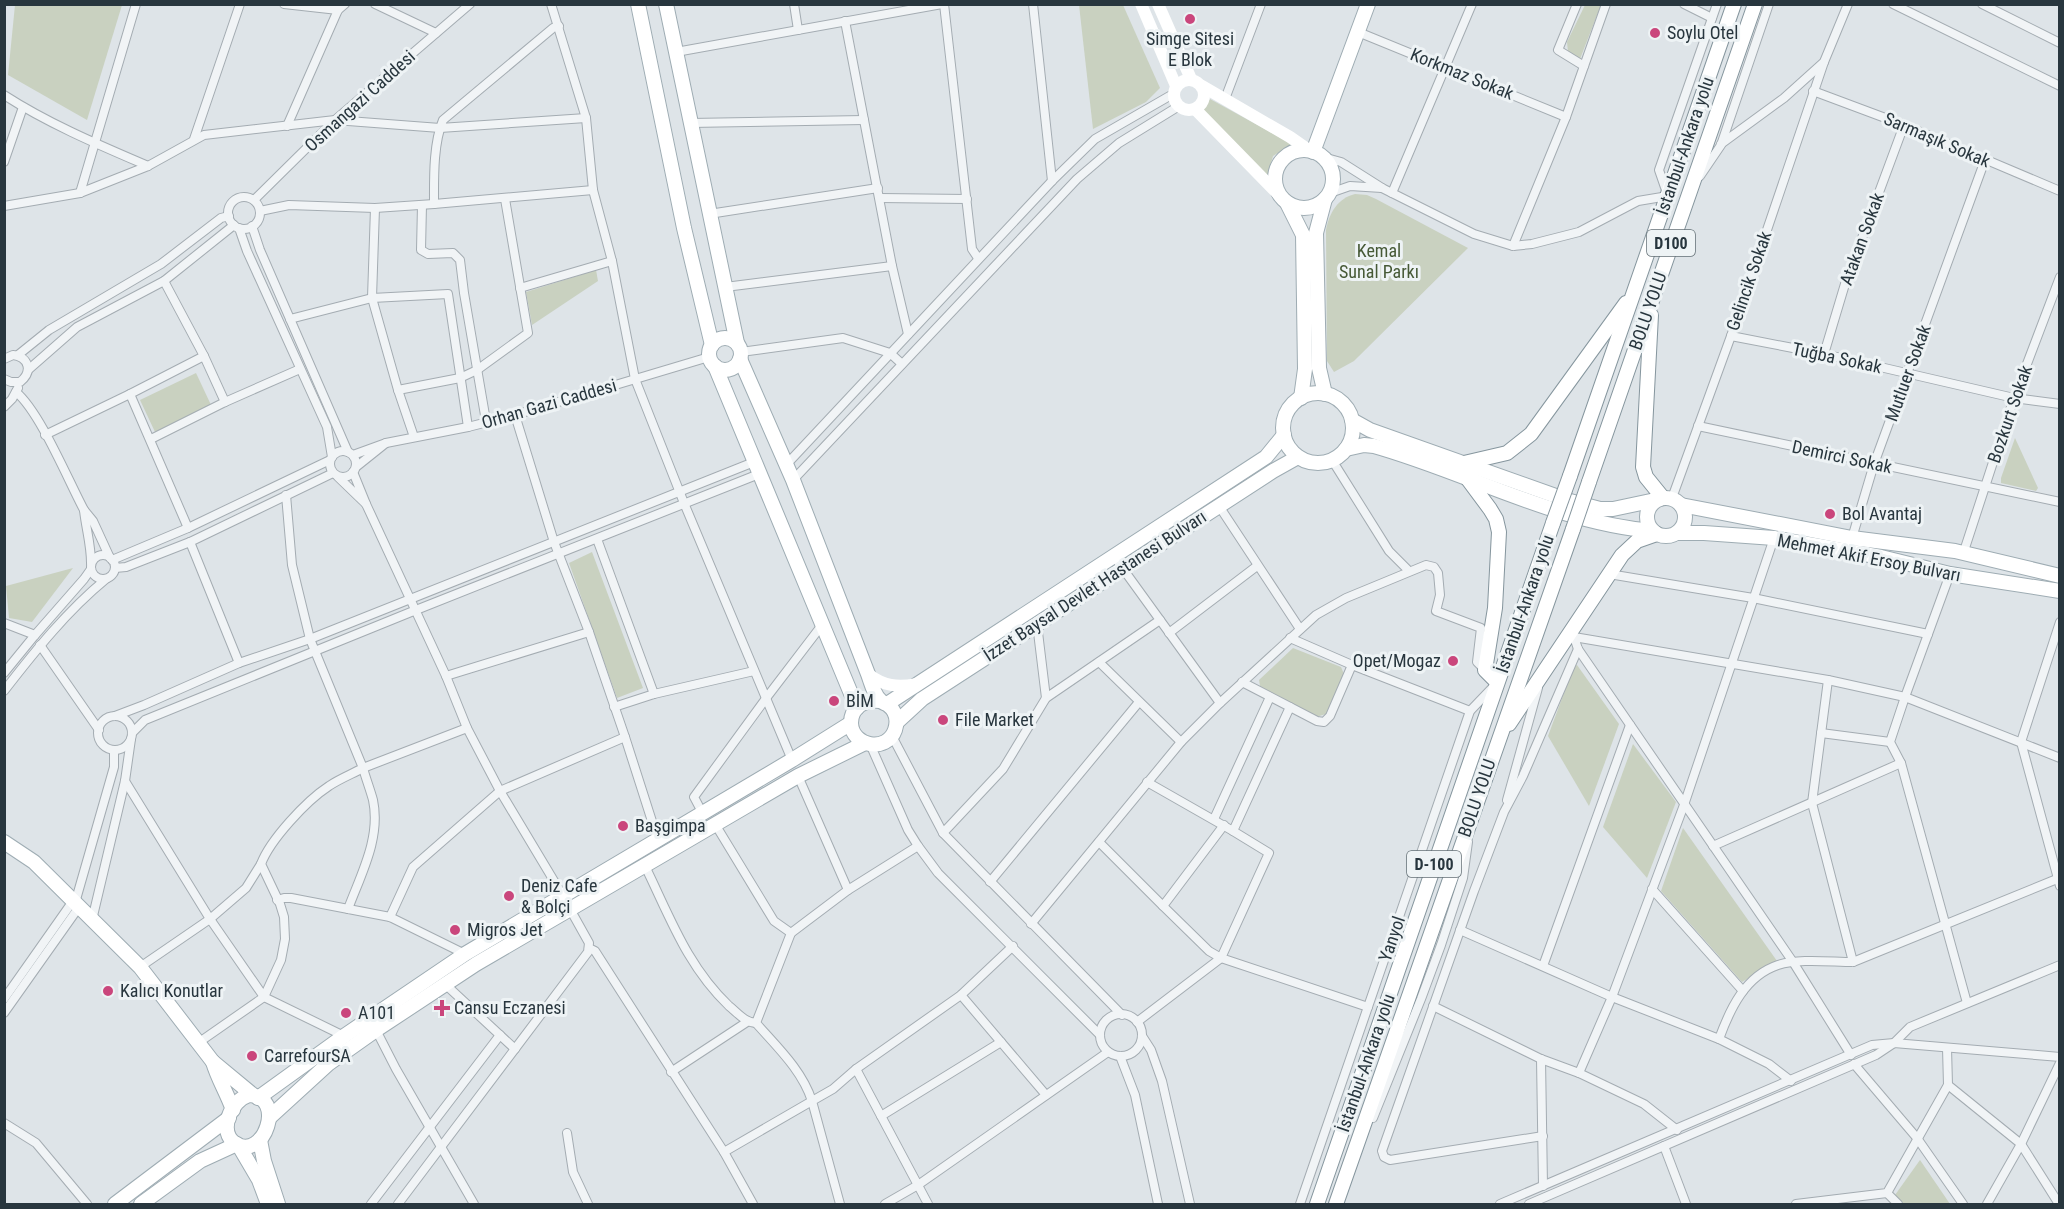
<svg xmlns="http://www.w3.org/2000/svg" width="2064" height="1209" font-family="'Roboto Condensed',sans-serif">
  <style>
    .green { fill: #c9d1c0 }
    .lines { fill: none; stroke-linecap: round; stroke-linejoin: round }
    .minor-casing { stroke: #a4acb2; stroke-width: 10 }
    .primary-casing { stroke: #9eacb3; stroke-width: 16 }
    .trunk-casing { stroke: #86969e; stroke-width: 16 }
    .minor { stroke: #f1f4f6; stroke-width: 8 }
    .secondary { stroke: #fff; stroke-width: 12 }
    .primary { stroke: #fff; stroke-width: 14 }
    .trunk { stroke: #fff; stroke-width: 14 }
    .trunk-bridge-casing { stroke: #86969e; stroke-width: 16; stroke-linecap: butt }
    .trunk-bridge { stroke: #fff; stroke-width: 14 }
    .poi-dot { fill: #ca467c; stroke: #eef3f5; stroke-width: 2 }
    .labels { text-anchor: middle; stroke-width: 6; stroke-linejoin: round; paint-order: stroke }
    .shield { fill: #eef3f5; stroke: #636f75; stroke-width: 1.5 }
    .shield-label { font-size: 16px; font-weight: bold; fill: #28363e }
    .poi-label { font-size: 18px; fill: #28363e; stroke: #eef3f5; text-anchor: start }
    .street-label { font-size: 18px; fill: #28363e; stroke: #eef3f5 }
    .park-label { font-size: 18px; fill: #465936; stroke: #eef3f5 }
  </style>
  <rect width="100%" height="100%" fill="#dee4e8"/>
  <g class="green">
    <polygon points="15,5 122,5 87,120 8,75"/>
    <polygon points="1079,5 1123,5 1160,88 1146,102 1093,129"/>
    <polygon points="1585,5 1601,5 1580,59 1568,52 1567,42"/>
    <polygon points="1210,99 1292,144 1273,156 1267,178 1203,110"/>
    <path d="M1355,194L1367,195L1376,199L1468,248L1354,361L1334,372L1327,361L1326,230C1329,213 1338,198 1355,194Z"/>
    <polygon points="596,270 598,281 532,325 526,292"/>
    <polygon points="196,373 211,405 155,432 140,400"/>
    <polygon points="2015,438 2038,488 2036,491 2001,483 2001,478"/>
    <polygon points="592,552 643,688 617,698 569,563"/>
    <polygon points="73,568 32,622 9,618 6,586"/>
    <polygon points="1293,648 1341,667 1344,674 1326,714 1316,717 1260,686 1259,680"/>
    <polygon points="1577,665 1619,724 1589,806 1548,736 1574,666"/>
    <polygon points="1633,744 1676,802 1647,878 1603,827"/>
    <polygon points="1683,828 1777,961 1742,982 1661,891"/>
    <polygon points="1920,1160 1950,1204 1904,1204 1895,1195"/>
  </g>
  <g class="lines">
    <g class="minor-casing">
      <g id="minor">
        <polyline points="284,4 338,10 337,5"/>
        <polyline points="375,4 436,33"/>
        <polyline points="551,4 586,118 593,190 612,261 635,379 684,503 792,760"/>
        <polyline points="794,4 798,30"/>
        <polyline points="944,4 972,249 978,258"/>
        <polyline points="1033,4 1052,181"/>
        <polyline points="1577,4 1558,50 1584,66"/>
        <polyline points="1684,4 1712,18"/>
        <polyline points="1893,4 2060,86"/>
        <polyline points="1982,4 2060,43"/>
        <polyline points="845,21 892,266 908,334"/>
        <polyline points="1358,32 1566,117"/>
        <polyline points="676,52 942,4"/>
        <polyline points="1813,91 1904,125 2060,191"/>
        <path d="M4,95C49,124 99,145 148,166"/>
        <polyline points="1225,99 1261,4"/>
        <polyline points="690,123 864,120"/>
        <polyline points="287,126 338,10 345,4"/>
        <polyline points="194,139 240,4"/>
        <polyline points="1721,144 1784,98 1824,62 1848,4"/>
        <polyline points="1323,157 1341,162 1382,188 1474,234 1513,246 1532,244 1579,232 1638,201 1668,196 1659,170 1717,4"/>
        <polyline points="4,162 23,107"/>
        <polyline points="1700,176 1721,145 1769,4"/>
        <polyline points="80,193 136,4"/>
        <polyline points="1330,193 1350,186 1382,188"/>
        <polyline points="1392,193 1472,4"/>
        <circle cx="244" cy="213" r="16"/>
        <polyline points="880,198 967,199"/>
        <polyline points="254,200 335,120 470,4"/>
        <path d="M434,204C434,179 433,144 443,120L553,28L559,26"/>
        <polyline points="422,205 421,250 428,254 453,253 460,260 464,293 486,421"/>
        <polyline points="4,206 80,193 148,166 204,135 335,120 440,128 586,118"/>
        <polyline points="375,208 372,298 398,390 414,437"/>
        <polyline points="260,211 289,205 375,208 434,204 593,190"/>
        <polyline points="709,214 878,188"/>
        <polyline points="252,226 260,250 348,452"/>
        <polyline points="239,228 247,251 327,427 332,457"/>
        <polyline points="1513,246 1566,117 1606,4"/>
        <polyline points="725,287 892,266"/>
        <polyline points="520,288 612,261"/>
        <polyline points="290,319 372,298 448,294 468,427"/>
        <polyline points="1731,336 1824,354 2014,398 2060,404"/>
        <polyline points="741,352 843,338 890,353 902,364"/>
        <polyline points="1824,354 1845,284 1904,125"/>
        <polyline points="18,355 49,330 161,264 221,218 229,216"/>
        <polyline points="204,356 225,402"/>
        <path d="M4,359L13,355C29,357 33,372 20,382H11L4,379"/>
        <polyline points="28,370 77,327 164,281 234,225"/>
        <polyline points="398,390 460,378 477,370 528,333 505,199"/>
        <path d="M16,392C40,412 68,480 84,510"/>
        <polyline points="130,394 204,356 164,281"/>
        <polyline points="4,407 12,399 18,388"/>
        <polyline points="515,415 554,542 589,632 625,737 658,840"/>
        <polyline points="1698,426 2060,502"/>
        <polyline points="45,435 130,394 188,528"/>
        <polyline points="151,439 225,402 300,369"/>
        <polyline points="386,443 468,427 515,415 709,357"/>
        <circle cx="343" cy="464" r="13"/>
        <polyline points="353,455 386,443 356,467"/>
        <polyline points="1332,460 1389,551 1409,571"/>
        <polyline points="786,465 1052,181 1095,139 1173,94"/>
        <polyline points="338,477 366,504 353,472"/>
        <polyline points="793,480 1077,179 1119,143 1179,106"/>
        <polyline points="1672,498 1731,336 1824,62"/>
        <polyline points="366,504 446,676 467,728 500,791 563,896"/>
        <polyline points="1219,506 1300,629"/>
        <polyline points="1852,538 1874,464 1985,160"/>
        <polyline points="597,539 654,694"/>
        <polyline points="190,542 239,663"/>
        <polyline points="1962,553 1965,548 2014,398 2060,277"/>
        <circle cx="103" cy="567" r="12"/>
        <polyline points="1113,555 1220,703"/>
        <polyline points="112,560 188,528 330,460"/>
        <path d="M91,563C91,544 86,529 84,510L93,521L110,558"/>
        <polyline points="115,568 126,567 190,542 333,473"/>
        <polyline points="1609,574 1753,598 1928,634"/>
        <polyline points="1950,574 1905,697 1890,742 1901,763 1967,1003"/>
        <polyline points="2060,622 2021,742 2060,886"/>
        <polyline points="4,623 35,635"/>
        <polyline points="1169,633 1257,566"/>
        <polyline points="1569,633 1574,637 1578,649 1793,962 1851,1055"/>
        <polyline points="1574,637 1828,680 1905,697 2060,758"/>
        <polyline points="1290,638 1352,665 1470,711"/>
        <polyline points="40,645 99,730"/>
        <polyline points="1099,662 1181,742"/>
        <polyline points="4,673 35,635 84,579 91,569"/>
        <polyline points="446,676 589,632"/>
        <polyline points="1242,682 1317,721 1324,722 1330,716 1352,665"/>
        <path d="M4,691C35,651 67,611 106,579"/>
        <polyline points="1046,698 1160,620"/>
        <polyline points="614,707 654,694 754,671"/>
        <polyline points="115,716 144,705 239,663 310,639 754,462"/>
        <circle cx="115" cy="733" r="17"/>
        <polyline points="132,733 145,720 416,610 759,474"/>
        <polyline points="1821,733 1890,742"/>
        <polyline points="892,736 943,833 1122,1015"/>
        <polyline points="870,744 908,830 918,846 938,873 1100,1035"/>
        <polyline points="125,781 210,919 264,997 344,1036"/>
        <polyline points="1147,782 1233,831 1290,707"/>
        <polyline points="1507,800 1538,688"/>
        <polyline points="703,814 694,797 767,697 822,625"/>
        <polyline points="1214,819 1270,697"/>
        <polyline points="715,824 774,921 791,933 848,890 798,776"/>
        <polyline points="1233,831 1269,853 1221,958 1368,1007"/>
        <polyline points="943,833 1003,769 1046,698 1037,624"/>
        <polyline points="1099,842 1163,906 1224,825"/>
        <polyline points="1713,846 1901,763"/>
        <path d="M645,866C670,917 687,966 729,1006C738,1013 744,1022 756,1023"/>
        <polyline points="990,882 1139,702"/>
        <polyline points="1652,889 1743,991"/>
        <polyline points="848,890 918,846"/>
        <polyline points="277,900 284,898 291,898 390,917 465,954"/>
        <polyline points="75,903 114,767 114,750"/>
        <path d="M348,909C361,874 381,838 373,800C370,789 366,779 363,768L467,728"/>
        <polyline points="390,917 413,867 500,791 625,737"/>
        <polyline points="92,920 125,781 131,739"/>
        <polyline points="1031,924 1181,742 1220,703 1316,615 1346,598 1426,565 1434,567 1438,573 1440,595 1436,611 1481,628 1477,662 1485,670"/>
        <path d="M1460,930L1612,997L1719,1039C1730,1009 1745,976 1778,965C1799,958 1831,962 1853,962L1812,803L1828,680"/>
        <polyline points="589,948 595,951 724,1152 753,1204"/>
        <polyline points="1853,962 2057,879 2059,875"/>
        <polyline points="1543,966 1630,725"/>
        <polyline points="140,967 210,919 246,888 261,864"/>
        <polyline points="446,985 515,1049"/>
        <polyline points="961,995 1046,1095"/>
        <polyline points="4,999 73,901"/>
        <polyline points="1433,1006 1541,1059 1579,1073 1644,1104 1677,1130"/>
        <polyline points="4,1013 79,907"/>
        <circle cx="1121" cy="1035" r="21"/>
        <polyline points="1137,1022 1221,958 1209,951 1163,906"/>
        <polyline points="376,1030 396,1069 474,1204"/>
        <polyline points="1142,1036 1151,1050 1162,1081 1190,1204"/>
        <polyline points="1719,1039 1769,1064 1791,1081"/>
        <path d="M198,1043L264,997L281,960L285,939L284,917L280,904L261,864C270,840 306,801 329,786C339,779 352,774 363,768L310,639L292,565L286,495"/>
        <polyline points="1120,1056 1135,1095 1158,1204"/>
        <polyline points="1541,1059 1543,1186"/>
        <polyline points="1854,1064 1917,1138 1963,1204"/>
        <polyline points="856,1069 928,1204"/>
        <polyline points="671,1072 747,1022"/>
        <polyline points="1579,1073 1612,997 1684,805 1774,538"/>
        <polyline points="1948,1085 2021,1144 2059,1204"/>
        <polyline points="881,1116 1001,1042"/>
        <polyline points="1373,1118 1421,999 1441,945 1463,878 1468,842"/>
        <polyline points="4,1123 36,1143 87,1204"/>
        <polyline points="567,1133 573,1172 588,1204"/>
        <polyline points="1543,1136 1390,1160 1384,1157 1382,1151 1474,891 1504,812 1523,776 1578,649"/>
        <polyline points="1664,1146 1686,1204"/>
        <path d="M724,1152L812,1101C802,1070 777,1047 756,1023L791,933"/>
        <polyline points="1887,1193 1898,1204"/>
        <polyline points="371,1204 500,1035"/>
        <polyline points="398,1204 588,952 589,943 570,909"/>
        <polyline points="840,1204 812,1101 833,1089 856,1069 961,995 1013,946"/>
        <polyline points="885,1204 918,1185 1108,1052"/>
        <polyline points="1300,1204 1470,711 1493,687"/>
        <polyline points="1500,1204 1872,1045 1894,1043 2060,1057"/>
        <polyline points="1529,1204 1876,1055 1894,1043 1910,1027 2060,965"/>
        <polyline points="1796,1204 1887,1193 1948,1085 1947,1048"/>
        <polyline points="1987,1204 2021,1144 2060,1063"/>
      </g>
    </g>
    <g class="primary-casing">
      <g id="primary">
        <polyline points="638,4 684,228 712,345"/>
        <polyline points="666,4 737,343"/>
        <circle cx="1304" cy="179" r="29"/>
        <polyline points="1313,152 1368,4"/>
        <polyline points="1325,199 1316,233 1319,368 1325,394"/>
        <polyline points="1287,203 1303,235 1305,369 1301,398"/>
        <circle cx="725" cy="354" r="16"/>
        <path d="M740,359L793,480L868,674C871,682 874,695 880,700C882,703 885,703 888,705C896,711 898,721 895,730C887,753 852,747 851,723C851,707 865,699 880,701"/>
        <polyline points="715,366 857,708"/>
        <circle cx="1318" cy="428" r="35"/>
        <polyline points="1352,420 1370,430 1570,501 1600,509 1613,509 1660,499"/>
        <path d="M1346,449L1364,445L1374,446C1467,472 1556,523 1653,531"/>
        <circle cx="1666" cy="517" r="19"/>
        <polyline points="1681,505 1852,538 1955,551 2060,576"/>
        <polyline points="1677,533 1704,533 1774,538 1881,557 1950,574 2060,591"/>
        <polyline points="887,704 1266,457 1284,435"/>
        <polyline points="897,722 922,699 1273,471 1298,457"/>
        <polyline points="4,842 34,862 140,967 213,1062"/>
        <path d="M249,1095C287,1096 264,1161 236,1144C217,1132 231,1100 249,1095Z"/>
        <polyline points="258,1098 344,1036 465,954 792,760 851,723"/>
        <path d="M233,1110C227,1093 218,1079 213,1062L253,1095"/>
        <polyline points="270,1117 328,1064 376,1030 476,964 798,776 865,743"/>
        <polyline points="260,1140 264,1161 278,1204"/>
        <polyline points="239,1146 259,1180 268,1204"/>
        <polyline points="115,1204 229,1118"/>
        <polyline points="141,1204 200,1161 237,1144"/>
      </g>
    </g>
    <g class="trunk-casing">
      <g id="trunk">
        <polyline points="1651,315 1643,467 1646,477 1663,498"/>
        <polyline points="1464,463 1507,453 1531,434 1626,303"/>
        <polyline points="1570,476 1734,4"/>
        <polyline points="1467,478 1490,509 1496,519 1499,532 1495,608 1485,670 1497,682"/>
        <polyline points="1589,482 1755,4"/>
        <polyline points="1509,724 1622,555 1637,541 1657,534"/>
        <polyline points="1317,1204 1553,523"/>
        <polyline points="1336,1204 1573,529"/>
      </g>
    </g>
    <use href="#minor" class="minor"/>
    <g class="secondary">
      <polyline points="1141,4 1176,86"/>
      <polyline points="1158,4 1191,79"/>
      <circle cx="1189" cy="95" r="15"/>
      <polyline points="1202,86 1290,137 1310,151"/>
      <polyline points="1195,109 1281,197"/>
      <path d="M868,674C883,686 898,688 916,684"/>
    </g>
    <use href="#primary" class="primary"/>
    <use href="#trunk" class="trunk"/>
    <g class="trunk-bridge-casing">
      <g id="trunk-bridge">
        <polyline points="1553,523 1570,476"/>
        <polyline points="1573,529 1589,482"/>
      </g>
    </g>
    <use href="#trunk-bridge" class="trunk-bridge"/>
  </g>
  <g class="poi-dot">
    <circle cx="1190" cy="19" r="6"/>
    <circle cx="1655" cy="33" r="6"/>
    <circle cx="1830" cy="514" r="6"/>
    <circle cx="1453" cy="661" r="6"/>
    <circle cx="834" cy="701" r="6"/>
    <circle cx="943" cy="720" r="6"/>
    <circle cx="623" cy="826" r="6"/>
    <circle cx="509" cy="896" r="6"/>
    <circle cx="455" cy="930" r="6"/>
    <circle cx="108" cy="991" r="6"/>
    <path d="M439 999h6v6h6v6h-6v6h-6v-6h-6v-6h6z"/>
    <circle cx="346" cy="1013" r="6"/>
    <circle cx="252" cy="1056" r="6"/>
  </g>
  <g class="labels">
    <g class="shield">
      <rect x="1647" y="230" width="48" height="26" rx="4.5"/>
      <rect x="1407" y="851" width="54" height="26" rx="4.5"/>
    </g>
    <g class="shield-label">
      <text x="1671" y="249">D100</text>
      <text x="1434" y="870">D-100</text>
    </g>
    <g class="poi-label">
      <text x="1667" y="39">Soylu Otel</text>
      <text x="1190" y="45" text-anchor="middle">Simge Sitesi<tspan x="1190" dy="21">E Blok</tspan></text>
      <text x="1842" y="520">Bol Avantaj</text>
      <text x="1441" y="667" text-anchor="end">Opet/Mogaz</text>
      <text x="846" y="707">BİM</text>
      <text x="955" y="726">File Market</text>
      <text x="635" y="832">Başgimpa</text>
      <text x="521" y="892">Deniz Cafe<tspan x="521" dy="21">&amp; Bolçi</tspan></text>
      <text x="467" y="936">Migros Jet</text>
      <text x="120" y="997">Kalıcı Konutlar</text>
      <text x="454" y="1014">Cansu Eczanesi</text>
      <text x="358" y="1019">A101</text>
      <text x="264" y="1062">CarrefourSA</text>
    </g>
    <g class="street-label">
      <text transform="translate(1462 74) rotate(22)" y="6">Korkmaz Sokak</text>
      <text transform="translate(360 101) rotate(-42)" y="6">Osmangazi Caddesi</text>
      <text transform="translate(1937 140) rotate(23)" y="6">Sarmaşık Sokak</text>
      <text transform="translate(1685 146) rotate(-71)" y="6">İstanbul-Ankara yolu</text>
      <text transform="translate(1862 239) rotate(-70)" y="6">Atakan Sokak</text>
      <text transform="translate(1749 281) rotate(-71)" y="6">Gelincik Sokak</text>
      <text transform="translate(1648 311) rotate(-71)" y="6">BOLU YOLU</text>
      <text transform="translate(1837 358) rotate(12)" y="6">Tuğba Sokak</text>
      <text transform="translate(1908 373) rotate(-70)" y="6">Mutluer Sokak</text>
      <text transform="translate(549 404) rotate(-16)" y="6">Orhan Gazi Caddesi</text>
      <text transform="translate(2010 414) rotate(-71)" y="6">Bozkurt Sokak</text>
      <text transform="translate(1842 457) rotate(12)" y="6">Demirci Sokak</text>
      <text transform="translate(1869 558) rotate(11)" y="6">Mehmet Akif Ersoy Bulvarı</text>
      <text transform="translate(1095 586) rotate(-33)" y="6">İzzet Baysal Devlet Hastanesi Bulvarı</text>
      <text transform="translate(1525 604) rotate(-71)" y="6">İstanbul-Ankara yolu</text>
      <text transform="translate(1477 798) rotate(-71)" y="6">BOLU YOLU</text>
      <text transform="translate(1392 939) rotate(-71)" y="6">Yanyol</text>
      <text transform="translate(1366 1063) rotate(-71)" y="6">İstanbul-Ankara yolu</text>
    </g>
    <g class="park-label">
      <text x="1379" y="257">Kemal<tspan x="1379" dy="21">Sunal Parkı</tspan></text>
    </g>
  </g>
  <rect width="2064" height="1209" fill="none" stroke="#28363e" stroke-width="12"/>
</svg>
